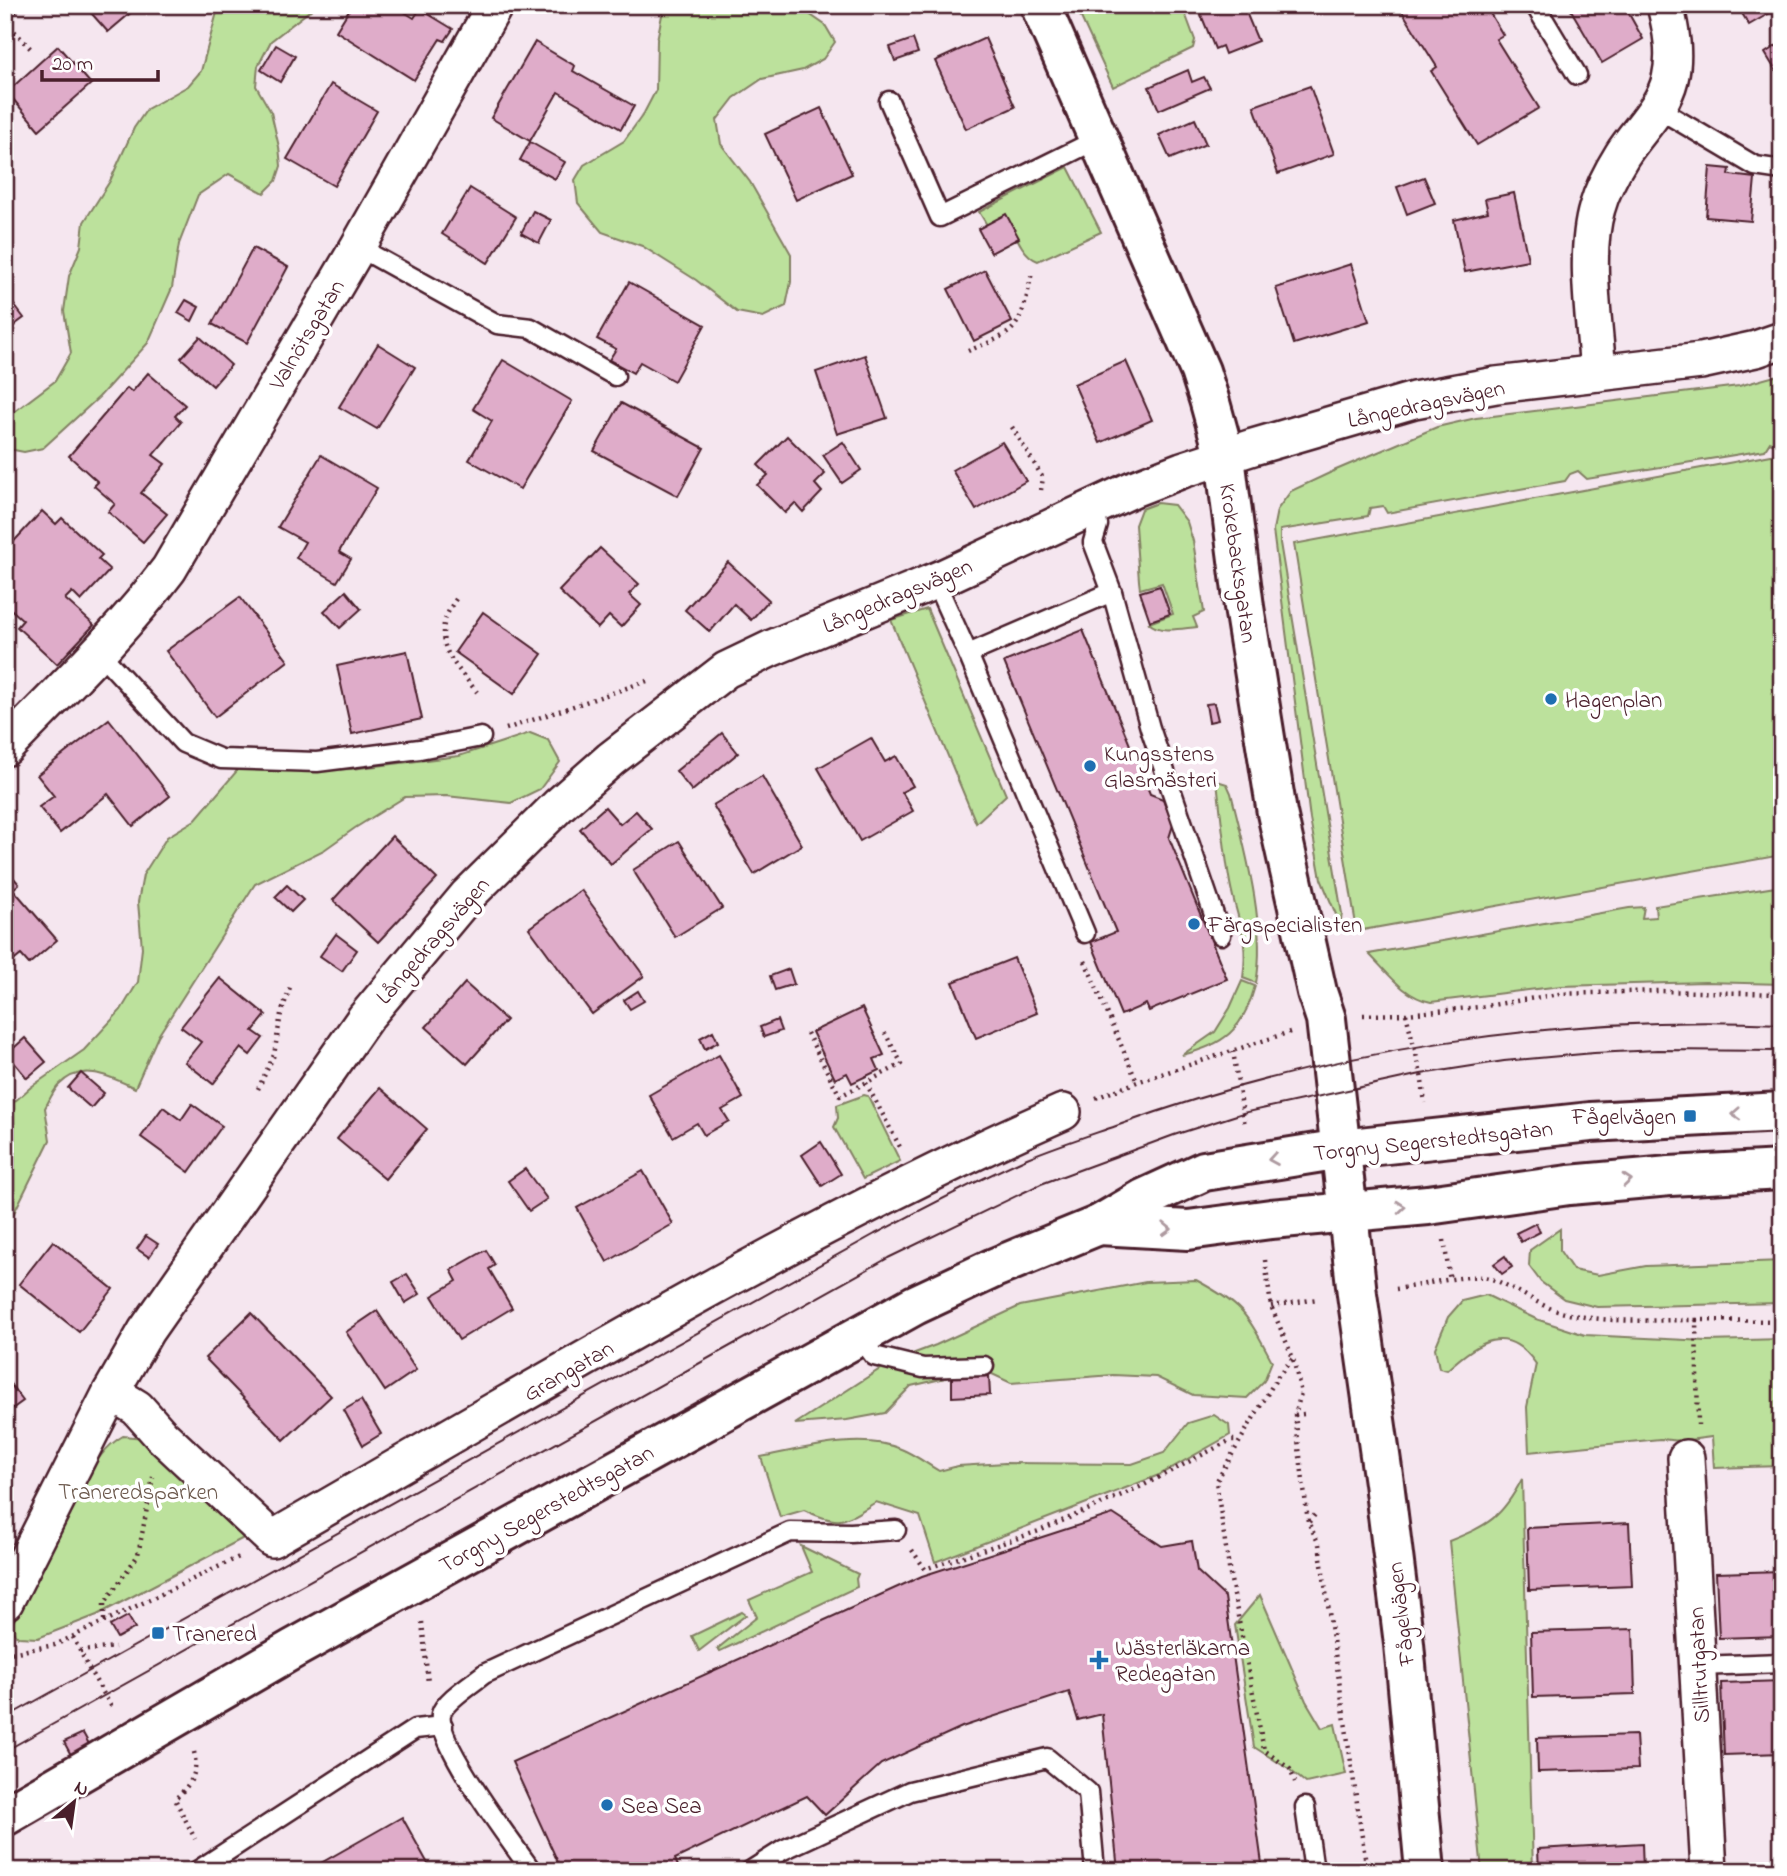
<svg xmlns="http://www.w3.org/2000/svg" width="1787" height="1876" font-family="'Indie Flower',sans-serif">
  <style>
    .green { fill: #bce19c; stroke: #838064; stroke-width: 2 }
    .building { fill: #dfacc9; stroke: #4a1f2b; stroke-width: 2 }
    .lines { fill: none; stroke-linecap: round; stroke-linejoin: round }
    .service-casing { stroke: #4a1f2b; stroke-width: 23 }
    .minor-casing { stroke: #4a1f2b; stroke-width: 40 }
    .tertiary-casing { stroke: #4a1f2b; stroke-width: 44 }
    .path { stroke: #4a1f2b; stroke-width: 4.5; stroke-dasharray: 2 5; stroke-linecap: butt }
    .service { stroke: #fff; stroke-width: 18 }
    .minor { stroke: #fff; stroke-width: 35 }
    .tertiary { stroke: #fff; stroke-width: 38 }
    .tram { stroke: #4a1f2b; stroke-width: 2 }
    .oneway { stroke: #ae9aa0 }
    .poi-dot { fill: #1f6fb2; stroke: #fff; stroke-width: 2.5 }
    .labels { text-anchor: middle; stroke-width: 7; stroke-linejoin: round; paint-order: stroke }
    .street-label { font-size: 23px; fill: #4a1f2b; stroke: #fff }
    .poi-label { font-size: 23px; fill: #4a1f2b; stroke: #fff; text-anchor: start }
    .park-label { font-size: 23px; fill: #6c594d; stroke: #fff }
  </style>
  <rect width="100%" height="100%" fill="#f5e6ef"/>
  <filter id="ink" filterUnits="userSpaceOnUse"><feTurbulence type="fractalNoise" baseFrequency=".0143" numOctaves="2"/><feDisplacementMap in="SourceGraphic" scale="14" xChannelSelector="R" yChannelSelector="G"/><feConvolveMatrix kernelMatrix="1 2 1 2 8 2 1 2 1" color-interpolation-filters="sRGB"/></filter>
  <g filter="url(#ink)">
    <g class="green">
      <polygon points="219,5 317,5 271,41 258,66 256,86 271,112 279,147 281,166 276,181 264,193 229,174 198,195 179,244 172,288 148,343 99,397 43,448 24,452 9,449 5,443 5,427 10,415 55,381 71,353 64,311 69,276 81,247 84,222 110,181 134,128 147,109 188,86 201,71"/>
      <polygon points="664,5 796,5 825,25 835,42 823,59 803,70 762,79 734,98 717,120 721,144 750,182 791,254 791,282 786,306 763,317 737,312 696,280 642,246 602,232 578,203 575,180 584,165 624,141 644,113 656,90 657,40"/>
      <polygon points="1093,5 1182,5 1195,40 1193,48 1113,87 1078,11"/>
      <path d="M1068,167L1101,232L1038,261C1021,255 1014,230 1006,215L987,225L979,212Z"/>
      <polygon points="1782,374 1782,447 1770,442 1765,450 1587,479 1578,471 1570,474 1565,481 1387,513 1383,506 1370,508 1368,516 1280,530 1280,543 1342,914 1340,924 1321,879 1310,819 1273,530 1277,510 1291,491 1336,470 1437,427 1476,418 1739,386"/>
      <polygon points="1782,453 1782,855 1357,931 1294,544"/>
      <path d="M1157,503L1174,505L1187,522L1193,541L1204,612L1193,617L1197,627C1183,628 1160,634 1149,623L1173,614L1162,583L1140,589L1139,581L1135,525L1141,509Z"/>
      <polygon points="927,609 1006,795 976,823 891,620"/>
      <path d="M530,733L548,740L560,762L540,789L511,803L446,796L405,797L355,828L324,850L255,884L158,1036L135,1088C111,1077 82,1061 59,1085C53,1091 49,1101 45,1108L50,1140L5,1231V1110L31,1087L84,1050L121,1010L138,982L142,948L138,902L143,875L167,837L195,820L241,766L276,771L351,769L459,756Z"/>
      <path d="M1217,781L1227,784L1231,793C1245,849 1267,927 1256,983L1243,978C1249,936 1237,921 1230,883C1224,849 1221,815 1217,781Z"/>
      <path d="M1782,886V984L1705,982L1561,986L1431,1002C1404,997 1388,973 1369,954L1629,908L1644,907L1642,918L1656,917L1655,906Z"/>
      <path d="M1242,981L1255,986C1243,1030 1224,1045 1182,1055L1215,1032L1230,1008Z"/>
      <polygon points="864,1095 868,1096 900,1161 863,1179 834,1127 838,1118 837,1105"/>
      <polygon points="1560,1229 1560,1251 1573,1270 1598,1275 1646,1266 1782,1261 1782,1303 1597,1307 1564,1299 1541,1282 1529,1266 1530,1250"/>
      <path d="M1196,1280C1243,1305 1247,1314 1272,1361L1264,1381L1247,1398L1193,1395L1156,1377L1113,1375L1011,1383L988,1372L950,1377L911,1386L885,1413L847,1420L795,1424L891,1362L936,1345L1020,1306L1146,1282Z"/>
      <path d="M1486,1295L1536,1319L1585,1335L1707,1341L1782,1339V1466L1714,1468L1712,1437L1681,1441L1660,1439L1529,1452L1527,1407L1536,1364C1507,1322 1477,1342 1447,1370L1439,1368L1435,1348L1448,1317L1462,1301Z"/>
      <path d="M1214,1415L1229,1425L1230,1435L1159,1475L935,1562L920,1516L876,1502C843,1522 841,1527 804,1510L780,1517L761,1457C802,1449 861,1432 901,1449C914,1454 927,1464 939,1471L958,1466L1005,1463L1132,1464L1164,1453L1188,1423Z"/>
      <path d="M123,1436L145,1438L255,1532L97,1615L38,1638L18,1637L13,1632L12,1624L85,1480C95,1463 105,1446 123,1436Z"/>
      <path d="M1522,1479L1533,1871H1482L1449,1541C1488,1525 1502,1518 1522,1479Z"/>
      <polygon points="801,1546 858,1574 856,1579 857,1587 720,1651 717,1649 757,1617 749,1600 812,1572"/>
      <polygon points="1260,1595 1306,1701 1322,1728 1335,1724 1346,1774 1306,1783 1290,1770 1254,1747 1235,1625"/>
      <polygon points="742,1612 746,1615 699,1651 692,1636"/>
    </g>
    <g class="building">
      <polygon points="5,5 24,5 8,19 5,15"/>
      <polygon points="84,5 140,5 108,32"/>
      <polygon points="352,5 393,5 414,18 420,9 453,29 445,41 440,39 414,80 336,31"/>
      <polygon points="1197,5 1243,5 1258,41 1225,54 1222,46 1215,49"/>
      <polygon points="1398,5 1485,5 1503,35 1496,39 1539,108 1477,145 1431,71 1437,67"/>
      <polygon points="1568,5 1624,5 1643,39 1602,63"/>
      <polygon points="1737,5 1782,5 1782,6 1749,25"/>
      <polygon points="985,38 1015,107 966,129 935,61"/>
      <polygon points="913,39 918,53 895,61 890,47"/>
      <polygon points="535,42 575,66 573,71 634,106 621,129 558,92 530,141 491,118"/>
      <polygon points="1782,42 1782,81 1765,53"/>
      <polygon points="276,45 295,56 280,82 261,70"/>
      <polygon points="58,46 91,84 39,130 7,92"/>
      <polygon points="1188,70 1192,82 1204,77 1210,88 1159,110 1149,87"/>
      <polygon points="331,84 377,111 334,186 287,159"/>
      <polygon points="1310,86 1334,154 1278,174 1254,106"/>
      <polygon points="821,108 852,174 796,200 765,134"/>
      <polygon points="1195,119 1206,144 1170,159 1159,135"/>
      <polygon points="530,142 565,162 555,179 520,160"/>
      <polygon points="1710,167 1730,169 1729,175 1755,178 1751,221 1706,217"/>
      <polygon points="1424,177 1435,203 1407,214 1397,187"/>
      <polygon points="470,188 516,217 488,263 442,234"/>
      <polygon points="1514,193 1528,260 1465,272 1454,220 1488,212 1485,199"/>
      <polygon points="533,211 551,220 539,243 521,233"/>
      <polygon points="1006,214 1019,238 991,253 978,229"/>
      <polygon points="253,248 288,267 247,343 212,324"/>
      <polygon points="1351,264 1369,321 1294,344 1276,288"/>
      <polygon points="985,270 1012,322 974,341 948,289"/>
      <polygon points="629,282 705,325 674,381 640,362 633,373 609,360 616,349 597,339"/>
      <polygon points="5,293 24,318 5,332"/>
      <polygon points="186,300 199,307 192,321 178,313"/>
      <polygon points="200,337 231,365 213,386 181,358"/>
      <polygon points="378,344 415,367 377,429 339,407"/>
      <polygon points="865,355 887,418 837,434 816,372"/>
      <polygon points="503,360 572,401 520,489 469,460 492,421 473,409"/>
      <polygon points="1126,361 1152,420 1100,443 1074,384"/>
      <polygon points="148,373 185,405 175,416 181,422 153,455 165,464 141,493 167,514 143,542 108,512 115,504 94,486 98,482 69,456 127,388 132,392"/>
      <polygon points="621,403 704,448 678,496 594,451"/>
      <polygon points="787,436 825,474 815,484 822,492 803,512 795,503 785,513 757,485 768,475 758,465"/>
      <polygon points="843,442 861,470 842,483 823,455"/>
      <polygon points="1002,442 1026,481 976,510 952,470"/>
      <polygon points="321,455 377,488 339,552 351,559 337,582 296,558 305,542 278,527"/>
      <polygon points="42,511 56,524 62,518 102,555 98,559 110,570 81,601 72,592 65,599 94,625 57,664 17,627 23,620 5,604 5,551"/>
      <polygon points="600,548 639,584 629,594 641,605 621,627 609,616 598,628 559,591"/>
      <polygon points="728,562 769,600 751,620 734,604 710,632 685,610"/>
      <polygon points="1160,586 1170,614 1150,621 1140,592"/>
      <polygon points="346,591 361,609 340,628 324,611"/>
      <polygon points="240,597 288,661 215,717 166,651"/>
      <polygon points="483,612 542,654 514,694 455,652"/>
      <polygon points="1083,630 1150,794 1163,799 1173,825 1169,838 1227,979 1149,1011 1146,1004 1121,1015 1091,942 1116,932 1004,662"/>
      <polygon points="407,651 422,719 352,734 337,666"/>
      <polygon points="1214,703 1218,720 1209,722 1206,704"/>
      <polygon points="109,719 170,796 133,826 108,794 60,833 39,807 54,796 37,775"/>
      <polygon points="722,733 738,753 692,791 676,771"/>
      <polygon points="871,738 885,762 896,756 913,786 902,792 913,811 860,841 818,768"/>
      <polygon points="762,776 802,845 754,874 713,805"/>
      <polygon points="605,807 620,824 636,811 652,829 611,864 580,829"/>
      <polygon points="392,836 437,879 378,942 333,900"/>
      <polygon points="679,841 722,908 675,937 633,870"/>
      <polygon points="5,868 19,884 13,889 57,940 29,964 21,955 5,968"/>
      <polygon points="287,885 303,900 291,912 275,897"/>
      <polygon points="581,890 644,976 592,1014 529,928"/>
      <polygon points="336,934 357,950 342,971 320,956"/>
      <polygon points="1014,958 1037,1013 976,1038 953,982"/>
      <polygon points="789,969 794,984 775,990 770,976"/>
      <polygon points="220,978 266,1015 253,1031 263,1038 250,1055 241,1048 213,1084 185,1062 201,1042 181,1027"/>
      <polygon points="465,983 506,1020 467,1064 426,1027"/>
      <polygon points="638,991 644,1001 630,1009 624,1000"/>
      <polygon points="862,1008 884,1055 874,1059 879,1070 852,1083 847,1073 835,1079 812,1032"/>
      <polygon points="777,1020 781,1031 764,1037 760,1027"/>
      <polygon points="713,1031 718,1042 705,1049 700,1038"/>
      <polygon points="25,1038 46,1062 27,1078 7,1054"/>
      <polygon points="719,1055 743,1098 722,1110 729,1121 704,1135 697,1123 673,1137 649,1095"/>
      <polygon points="81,1073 104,1093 91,1108 68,1088"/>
      <polygon points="380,1088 427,1129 385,1179 337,1139"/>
      <polygon points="192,1104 222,1126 189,1172 141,1137 163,1107 181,1120"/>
      <polygon points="821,1142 841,1174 822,1186 802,1155"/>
      <polygon points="525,1169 547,1199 529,1211 508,1181"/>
      <polygon points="643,1171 673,1224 607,1262 577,1208"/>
      <polygon points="1536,1223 1540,1232 1521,1242 1516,1233"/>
      <polygon points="146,1236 158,1244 149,1257 137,1249"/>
      <polygon points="53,1241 113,1289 79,1332 19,1284"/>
      <polygon points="486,1250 495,1265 489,1269 512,1308 459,1340 432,1296 457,1281 451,1270"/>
      <polygon points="1505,1256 1512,1267 1502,1274 1494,1264"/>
      <polygon points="407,1274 420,1294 405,1303 393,1282"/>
      <polygon points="377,1311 416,1370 385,1391 346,1332"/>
      <polygon points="251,1313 331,1396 284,1440 205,1358"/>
      <polygon points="989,1376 990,1395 952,1397 952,1377"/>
      <polygon points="5,1377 23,1401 5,1414"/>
      <polygon points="361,1400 381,1434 363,1445 344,1410"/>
      <polygon points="1113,1514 1162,1546 1192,1541 1197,1571 1225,1597 1263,1871 1118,1871 1102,1714 1078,1720 1069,1692 962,1727 881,1764 825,1815 807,1796 675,1859 680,1871 562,1871 512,1762 922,1576"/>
      <polygon points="1629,1523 1632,1586 1529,1590 1527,1528"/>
      <polygon points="1782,1571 1782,1636 1719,1638 1716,1573"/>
      <polygon points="128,1616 135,1628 117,1638 110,1626"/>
      <polygon points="1633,1629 1635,1694 1533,1697 1531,1632"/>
      <polygon points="1782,1681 1782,1753 1724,1755 1721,1683"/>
      <polygon points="83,1733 89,1744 71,1755 64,1742"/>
      <polygon points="1636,1735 1638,1769 1538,1772 1537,1738"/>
      <polygon points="402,1817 432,1871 307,1871"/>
      <polygon points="1642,1843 1643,1871 1539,1871 1538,1849"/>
    </g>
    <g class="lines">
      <g class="service-casing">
        <g id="service">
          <polyline points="1535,5 1577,75"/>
          <polyline points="889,101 940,217 1098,139"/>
          <polyline points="1657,108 1755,166 1782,170"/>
          <polyline points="358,247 497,324 531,328 615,376"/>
          <polyline points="1082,514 1098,525 1093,542 1112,592 1150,728 1221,935"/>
          <polyline points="935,581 968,654 1085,933"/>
          <polyline points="98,651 183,743 221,759 317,762 420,749 481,737"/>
          <polyline points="968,654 1112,592"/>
          <polyline points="860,1337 874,1356 923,1368 984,1366"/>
          <polyline points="1698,1666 1782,1663"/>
          <polyline points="1305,1807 1314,1871"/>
          <polyline points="197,1871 415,1729 443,1726"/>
          <path d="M532,1871C513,1845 436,1742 441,1714C444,1701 473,1683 484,1674L790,1532L851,1533L896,1530"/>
          <polyline points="750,1871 783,1850 910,1791 1047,1758 1088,1792 1095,1871"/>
        </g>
      </g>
      <g class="minor-casing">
        <g id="minor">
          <path d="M1598,373C1595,325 1583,254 1597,208C1602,190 1612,171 1622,155C1638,130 1663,108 1670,79C1676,54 1671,29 1665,5"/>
          <path d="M5,748C61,690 120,634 169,569L358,247L495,5"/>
          <path d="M111,1392L137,1408L161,1435L272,1539C532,1390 789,1233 1063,1112"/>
          <polyline points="1686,1458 1709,1871"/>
          <polyline points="5,1602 111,1392 146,1331 365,1018 467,896 559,805 611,759 726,670 772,648 942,578 1133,489 1182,470 1253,447 1414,400 1496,385 1701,361 1756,349 1782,340"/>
        </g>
      </g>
      <g class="tertiary-casing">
        <g id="tertiary">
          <polyline points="1040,5 1200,371 1209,399 1225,457 1244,607 1277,813 1317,992 1326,1019 1357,1294 1384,1483 1404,1644 1425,1871"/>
          <polyline points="1099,1225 1188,1230 1271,1219 1428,1205 1569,1185 1670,1176 1782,1170"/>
          <polyline points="5,1816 293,1649 915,1305 994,1268 1099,1225 1143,1199 1204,1171 1341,1149 1590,1122 1782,1112"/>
        </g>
      </g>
      <g class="path">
        <polyline points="5,21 31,49"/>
        <path d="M968,351C981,345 999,340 1010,331C1025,318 1028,289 1032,272"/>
        <polyline points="1012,427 1043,478 1041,490"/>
        <path d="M456,599C428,639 450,659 477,692"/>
        <polyline points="506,729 647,681"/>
        <polyline points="1085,961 1137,1082"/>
        <polyline points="1406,1014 1421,1074 1425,1103"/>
        <polyline points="1363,1015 1406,1014 1480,1007 1559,994 1658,991 1782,994"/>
        <polyline points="807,1033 840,1096 902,1064 885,1033"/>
        <polyline points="1233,1051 1245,1126"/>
        <polyline points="866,1083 900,1147"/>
        <polyline points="258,1089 274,1055 281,1014 291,984"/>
        <polyline points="1096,1098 1137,1082 1290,1032"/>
        <polyline points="1444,1240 1450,1281"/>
        <polyline points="1265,1260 1271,1306 1293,1358 1301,1393 1295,1415 1308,1522 1319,1544 1367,1871"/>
        <path d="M1396,1289C1420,1286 1460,1275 1482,1277C1502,1278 1537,1306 1561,1312C1605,1324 1651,1320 1696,1320L1698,1425"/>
        <polyline points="1271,1306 1318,1299"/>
        <polyline points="1696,1320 1782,1321"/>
        <polyline points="1292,1359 1278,1376 1216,1482 1230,1575 1264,1750 1290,1769 1295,1782"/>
        <polyline points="1295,1415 1305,1414"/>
        <polyline points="1309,1522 1317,1512"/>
        <polyline points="912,1550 925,1569 1039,1531 1140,1487 1231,1440 1238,1440"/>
        <polyline points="104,1620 104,1604 138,1555 153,1477"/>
        <polyline points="422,1622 428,1683"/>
        <polyline points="73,1637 90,1671 113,1709"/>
        <polyline points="80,1651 115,1647"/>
        <polyline points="5,1654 55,1645 239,1557"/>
        <path d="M194,1752C199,1773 190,1785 175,1799L195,1839"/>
      </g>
      <use href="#service" class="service"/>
      <use href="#minor" class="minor"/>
      <use href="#tertiary" class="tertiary"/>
      <g class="tram">
        <path d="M5,1718L875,1234C925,1208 975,1181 1027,1158C1056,1146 1087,1136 1116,1126C1329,1049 1555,1014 1782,1024"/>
        <polyline points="5,1751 888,1258 1041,1184 1174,1135 1243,1113 1421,1074 1504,1061 1594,1053 1657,1050 1782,1051"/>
      </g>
    </g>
    <defs><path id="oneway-chevron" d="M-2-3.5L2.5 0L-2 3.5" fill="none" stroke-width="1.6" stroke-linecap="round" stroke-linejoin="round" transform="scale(1.75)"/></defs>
    <g class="oneway">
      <use href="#oneway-chevron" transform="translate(1736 1114) rotate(177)"/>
      <use href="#oneway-chevron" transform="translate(1273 1159) rotate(171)"/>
      <use href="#oneway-chevron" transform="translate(1627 1180) rotate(-5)"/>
      <use href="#oneway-chevron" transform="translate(1401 1207) rotate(-5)"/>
      <use href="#oneway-chevron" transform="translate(1167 1229) rotate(2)"/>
    </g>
  </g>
  <g class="poi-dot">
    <circle cx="1551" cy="699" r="7"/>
    <circle cx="1090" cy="766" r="7"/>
    <circle cx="1194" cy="924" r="7"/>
    <rect x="1683" y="1109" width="14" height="14" rx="3.5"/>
    <rect x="151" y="1626" width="14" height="14" rx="3.5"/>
    <path d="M1095.5 1649.5h7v7h7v7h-7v7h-7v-7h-7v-7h7z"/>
    <circle cx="607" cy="1805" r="7"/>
  </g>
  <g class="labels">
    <g class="street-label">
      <text transform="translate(306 334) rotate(-59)" y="8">Valnötsgatan</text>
      <text transform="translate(1426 403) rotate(-12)" y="8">Långedragsvägen</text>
      <text transform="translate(1239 563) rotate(82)" y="8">Krokebacksgatan</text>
      <text transform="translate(897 595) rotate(-23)" y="8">Långedragsvägen</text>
      <text transform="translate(432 940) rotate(-49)" y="8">Långedragsvägen</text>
      <text transform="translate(1433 1140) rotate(-6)" y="8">Torgny Segerstedtsgatan</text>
      <text transform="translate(568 1370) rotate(-30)" y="8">Grangatan</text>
      <text transform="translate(546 1508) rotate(-29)" y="8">Torgny Segerstedtsgatan</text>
      <text transform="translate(1400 1614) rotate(-97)" y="8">Fågelvägen</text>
      <text transform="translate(1698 1665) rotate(-93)" y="8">Silltrutgatan</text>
    </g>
    <g class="poi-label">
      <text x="1565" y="707">Hagenplan</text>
      <text x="1104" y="761">Kungsstens<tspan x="1104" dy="26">Glasmästeri</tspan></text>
      <text x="1208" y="932">Färgspecialisten</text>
      <text x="1676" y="1124" text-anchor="end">Fågelvägen</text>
      <text x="172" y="1641">Tranered</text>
      <text x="1115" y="1655">Wästerläkarna<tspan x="1115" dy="26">Redegatan</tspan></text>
      <text x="621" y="1813">Sea Sea</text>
    </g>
    <g class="park-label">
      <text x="138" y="1499">Traneredsparken</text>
    </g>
  </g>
  <rect width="1787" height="1876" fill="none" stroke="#fff" stroke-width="28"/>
  <rect x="14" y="14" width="1759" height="1848" fill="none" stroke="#4a1f2b" stroke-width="2.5" filter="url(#ink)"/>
  <g transform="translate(74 1802) rotate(29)" stroke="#ffffff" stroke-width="5" paint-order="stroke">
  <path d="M0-5L12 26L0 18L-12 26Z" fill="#4a1f2b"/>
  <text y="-10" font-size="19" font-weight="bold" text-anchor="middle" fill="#4a1f2b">N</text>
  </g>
  <path d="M42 70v10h116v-10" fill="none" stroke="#4a1f2b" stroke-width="3.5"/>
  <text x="52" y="70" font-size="21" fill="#4a1f2b" stroke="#ffffff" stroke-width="5" paint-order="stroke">20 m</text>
</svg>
